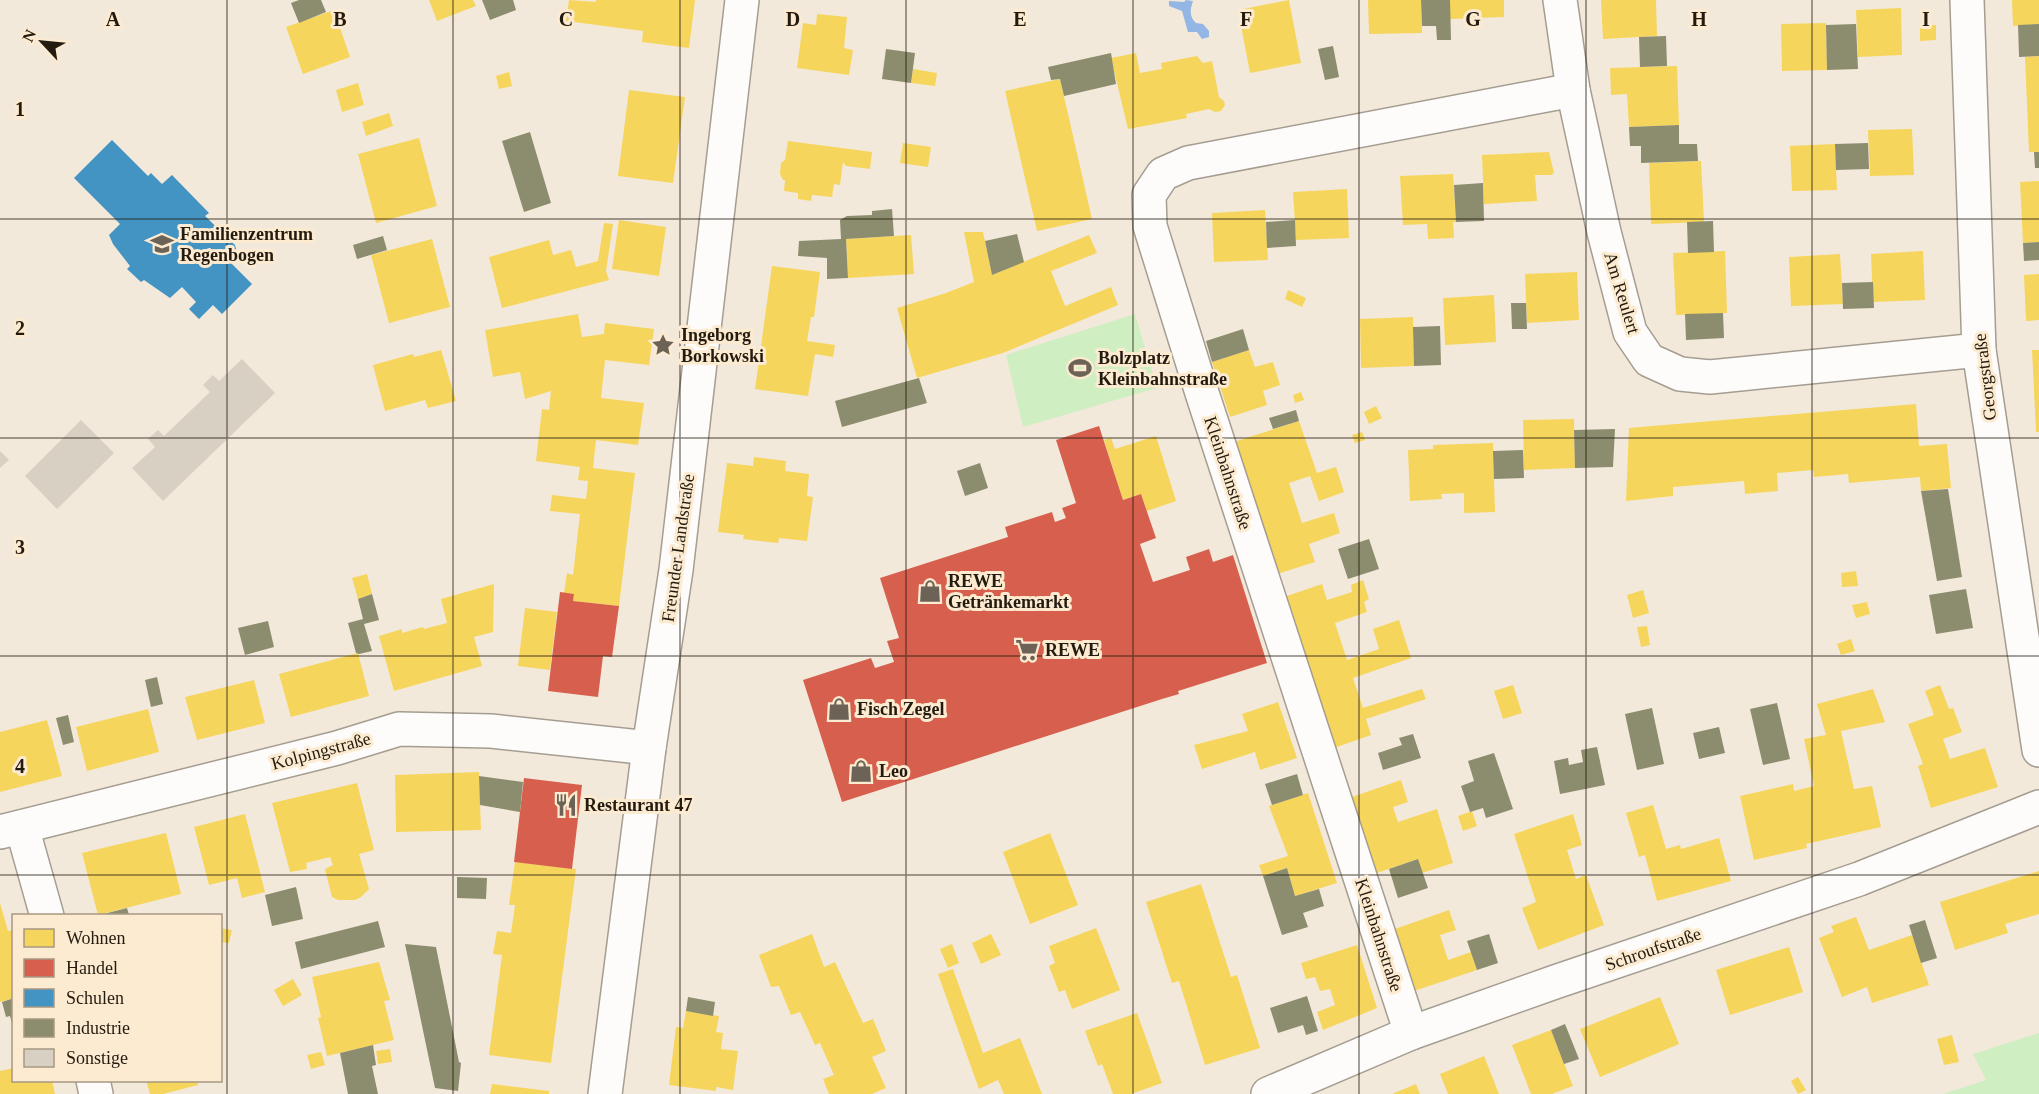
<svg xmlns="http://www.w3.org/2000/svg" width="2039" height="1094" font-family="'Times New Roman',serif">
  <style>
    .green { fill: #cfeec1 }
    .water { fill: #94b6e5 }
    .homes { fill: #f6d55c }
    .shops { fill: #d6604d }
    .schools { fill: #4393c3 }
    .industry { fill: #8c8c6e }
    .building { fill: #d9d0c4 }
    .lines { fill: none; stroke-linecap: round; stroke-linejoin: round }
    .street-casing { stroke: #a59d91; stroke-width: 36 }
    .primary-casing { stroke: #a59d91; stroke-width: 36 }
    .street { stroke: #fdfcfa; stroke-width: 33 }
    .primary { stroke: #fdfcfa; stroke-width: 33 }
    .grid { fill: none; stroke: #231b0f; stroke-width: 1.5; stroke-opacity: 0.55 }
    .labels { text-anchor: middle; stroke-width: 6; stroke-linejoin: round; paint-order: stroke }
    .poi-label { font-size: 18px; font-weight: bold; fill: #231b0f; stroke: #fdebd1; text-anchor: start }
    .street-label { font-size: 18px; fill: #231b0f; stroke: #fdebd1 }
    .grid-label { font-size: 20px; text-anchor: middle; font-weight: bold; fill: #231b0f; stroke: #fdebd1; stroke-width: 6; stroke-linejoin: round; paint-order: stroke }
  </style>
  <rect width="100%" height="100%" fill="#f3e9db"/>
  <g class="green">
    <polygon points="1135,314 1157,388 1023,427 1006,355"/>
    <polygon points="2039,1033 2039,1094 1943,1094 1986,1080 1973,1054"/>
  </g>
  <path class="water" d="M1186,0L1193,1C1190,10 1189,16 1196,23L1203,24L1209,31V37L1202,39L1197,32H1188L1182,11L1169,6V1L1184,2Z"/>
  <g class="homes">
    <polygon points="429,0 473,0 476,6 437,21"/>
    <polygon points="569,0 596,2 596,0 695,0 689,48 642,42 643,31 566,21"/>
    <polygon points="1289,0 1301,63 1250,73 1238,10"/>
    <polygon points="1368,0 1421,0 1422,33 1369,34"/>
    <polygon points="1450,0 1504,0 1504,17 1450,19"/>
    <polygon points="1601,0 1656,0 1657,36 1603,39"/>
    <polygon points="2012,0 2039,0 2039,24 2013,26"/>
    <polygon points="1901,8 1902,55 1858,57 1856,10"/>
    <polygon points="334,10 350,57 303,74 286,27"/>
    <polygon points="817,14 847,17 844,48 853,50 849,75 797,68 803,23 816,25"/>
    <polygon points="1826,23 1827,70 1782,71 1781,24"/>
    <polygon points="1920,25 1936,25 1936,40 1920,41"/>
    <polygon points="1136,53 1140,73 1162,69 1161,63 1197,56 1203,63 1212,61 1219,97 1224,101 1225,105 1221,111 1215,112 1209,109 1186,114 1187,118 1128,129 1111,58"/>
    <polygon points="2039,56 2039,152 2029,152 2025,57"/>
    <polygon points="1677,66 1679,125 1629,127 1627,94 1611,95 1610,68"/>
    <polygon points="913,69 937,73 935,86 911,83"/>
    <polygon points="509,72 512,86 499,89 496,76"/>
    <polygon points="1060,79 1092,219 1037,231 1005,91"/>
    <polygon points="358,83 364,105 342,112 336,90"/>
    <polygon points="629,90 685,97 673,183 618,176"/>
    <polygon points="389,113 393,126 366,136 362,122"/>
    <polygon points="1912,129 1914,175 1870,176 1868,130"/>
    <polygon points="419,138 437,206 376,223 358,154"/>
    <polygon points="788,141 872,152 870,169 846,166 843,162 840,185 834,184 832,197 812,195 811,201 798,199 798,193 784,191 785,180 783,180 780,174 781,163 785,160"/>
    <polygon points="903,143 931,147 928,167 900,163"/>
    <polygon points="1835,144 1837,190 1792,191 1790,146"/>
    <polygon points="1549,152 1554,173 1551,175 1535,175 1537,201 1484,204 1482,155"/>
    <polygon points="1701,161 1704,222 1651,224 1649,163"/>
    <polygon points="1453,174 1456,222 1453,222 1454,238 1428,239 1427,224 1403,225 1400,176"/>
    <polygon points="2039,181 2039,242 2023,243 2020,182"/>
    <polygon points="1347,189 1349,238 1296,240 1293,192"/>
    <polygon points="1265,210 1268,260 1214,262 1212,213"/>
    <polygon points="619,220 666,227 659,276 612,269"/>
    <polygon points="604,223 613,224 606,271 609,280 502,308 489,257 549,240 553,255 571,250 576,267 598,261"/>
    <polygon points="964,232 983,232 992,275 1089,235 1097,253 1051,271 1065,306 1111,287 1118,305 1003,353 917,378 897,308 946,293 974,282"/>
    <polygon points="911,235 914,274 848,278 846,239"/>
    <polygon points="432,239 450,307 389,323 371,255"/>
    <polygon points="1725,251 1727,313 1676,315 1673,253"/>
    <polygon points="1923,251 1925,300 1873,302 1871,254"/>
    <polygon points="1840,254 1843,304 1791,306 1789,257"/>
    <polygon points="772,266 820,272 814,317 811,317 807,341 835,345 833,357 815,354 808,396 755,389"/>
    <polygon points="1577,272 1579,320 1527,323 1525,274"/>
    <polygon points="2039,274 2039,320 2026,321 2024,275"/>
    <polygon points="1288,290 1306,298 1302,307 1285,299"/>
    <polygon points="1494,295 1496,342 1445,345 1443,298"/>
    <polygon points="578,314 582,337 604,334 605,323 654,329 649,365 605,360 601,398 644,403 638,445 596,440 593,468 635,473 619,606 573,601 574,594 564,593 567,573 573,575 580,514 550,511 552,495 586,499 588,481 578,480 580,467 536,461 542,409 549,410 551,391 525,399 520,372 493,377 485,330"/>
    <polygon points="1413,317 1414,366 1361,368 1360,319"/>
    <polygon points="441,350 456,401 428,408 425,400 385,411 373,365 413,354 414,357"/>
    <polygon points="1249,350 1255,367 1273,362 1280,385 1263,391 1267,405 1230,417 1212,362"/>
    <polygon points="2032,350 2039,350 2039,432 2036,432"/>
    <polygon points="1301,392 1304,400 1295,403 1293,395"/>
    <polygon points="1916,404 1919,446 1947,444 1951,488 1921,491 1920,477 1849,483 1848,474 1814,477 1813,470 1777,473 1778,491 1745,494 1744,481 1673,487 1673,496 1626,501 1629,428"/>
    <polygon points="1376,406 1382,418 1369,424 1364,412"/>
    <polygon points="1574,419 1575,468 1524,470 1523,420"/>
    <polygon points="1299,421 1317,473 1336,467 1344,492 1319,501 1310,476 1289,483 1302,523 1334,513 1340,533 1309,544 1315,562 1277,574 1234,442"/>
    <polygon points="1362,432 1365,440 1355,443 1352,435"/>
    <polygon points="1156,436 1176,501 1147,511 1141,494 1123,500 1104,440 1111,438 1115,449"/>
    <polygon points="1493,443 1495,512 1464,513 1464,493 1441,494 1442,499 1410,501 1408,450 1433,449 1433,445"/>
    <polygon points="754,457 786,461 785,471 809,474 807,496 813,497 807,541 779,538 778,543 743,539 744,535 718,532 727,463 753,466"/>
    <polygon points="1856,571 1858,586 1842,587 1841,573"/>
    <polygon points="367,574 372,594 358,599 352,578"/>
    <polygon points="1363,580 1369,599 1364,602 1367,612 1335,623 1347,660 1379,649 1373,629 1399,620 1411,658 1353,678 1363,708 1422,689 1426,699 1366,719 1371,735 1334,748 1284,597 1322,584 1327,600 1352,592 1351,585"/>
    <polygon points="494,584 493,632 474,637 482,666 394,691 379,636 402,629 402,633 423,627 424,629 447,623 441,599"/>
    <polygon points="1643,590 1649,613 1633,618 1627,595"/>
    <polygon points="1867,602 1870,614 1856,618 1852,605"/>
    <polygon points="525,608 557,612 550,670 518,666"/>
    <polygon points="1647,626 1650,645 1641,647 1637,627"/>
    <polygon points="1851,639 1855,651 1841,655 1837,644"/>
    <polygon points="358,653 369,696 291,717 279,674"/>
    <polygon points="254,680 265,723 197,740 185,697"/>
    <polygon points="1513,685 1522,713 1503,719 1494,691"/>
    <polygon points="1940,685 1949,709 1953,708 1962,732 1943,739 1950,759 1985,748 1998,787 1931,808 1918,766 1923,764 1908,724 1934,715 1925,691"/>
    <polygon points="1873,689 1885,722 1841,731 1854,789 1872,786 1881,827 1806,844 1807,848 1754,860 1740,796 1793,784 1794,791 1814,786 1804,739 1826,735 1817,704"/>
    <polygon points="1278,702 1297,758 1260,770 1255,752 1202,769 1194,745 1248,731 1242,714"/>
    <polygon points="148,709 159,752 87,771 76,727"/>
    <polygon points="47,720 62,776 0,792 0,732"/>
    <polygon points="479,772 481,830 396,832 395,775"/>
    <polygon points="1401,780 1408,802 1393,807 1398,822 1437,809 1453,863 1422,873 1418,859 1374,874 1349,798"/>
    <polygon points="357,783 374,850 359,854 369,889 361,897 355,900 338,900 332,897 325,869 333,865 330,857 306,863 307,869 290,872 272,803"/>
    <polygon points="1308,793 1337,883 1295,896 1287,868 1263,876 1259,865 1288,856 1269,806"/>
    <polygon points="1653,805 1666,849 1680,845 1681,849 1719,838 1731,881 1657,901 1645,855 1639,857 1626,813"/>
    <polygon points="1472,811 1477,826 1463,831 1458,816"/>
    <polygon points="245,814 265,892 242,898 237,878 209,885 194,827"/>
    <polygon points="1573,814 1582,845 1567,850 1576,879 1586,875 1604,925 1538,950 1522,908 1536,902 1514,834"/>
    <polygon points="166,833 181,894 98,915 82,853"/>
    <polygon points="1050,833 1078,905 1030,924 1003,852"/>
    <polygon points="515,862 576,869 551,1063 489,1055 502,955 493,954 497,931 511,933 515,905 509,905"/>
    <polygon points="2039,871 2039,914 2005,924 2008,933 1955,950 1940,902"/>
    <polygon points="1201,884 1231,977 1237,975 1260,1048 1205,1065 1179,981 1172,983 1146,902"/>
    <polygon points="0,903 8,931 14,930 14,998 0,1002"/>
    <polygon points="1449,910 1456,930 1440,935 1448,960 1471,952 1477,970 1414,991 1395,929"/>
    <polygon points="1856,917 1869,950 1912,935 1929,985 1872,1003 1867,987 1842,997 1819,938 1834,932 1831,926"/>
    <polygon points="220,928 232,930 229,943 220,942"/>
    <polygon points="1096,928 1120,990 1072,1009 1065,990 1059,992 1049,966 1055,963 1049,946"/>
    <polygon points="812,934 824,967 835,962 863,1023 873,1019 886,1051 872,1057 886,1088 872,1094 829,1094 823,1079 834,1075 820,1043 815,1045 800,1012 791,1015 779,986 771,987 759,955"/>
    <polygon points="991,934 1001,955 981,964 972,943"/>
    <polygon points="952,944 959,963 948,968 940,949"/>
    <polygon points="1357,945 1377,1008 1323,1030 1317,1012 1335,1005 1330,989 1320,991 1315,977 1306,979 1301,963"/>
    <polygon points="1789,947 1803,992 1730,1015 1716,970"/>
    <polygon points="379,962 390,1000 384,1001 394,1040 327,1056 318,1018 321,1017 312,977"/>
    <polygon points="953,969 983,1053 1020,1038 1042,1094 1004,1094 998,1080 979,1089 938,974"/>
    <polygon points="293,979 302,995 283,1006 274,990"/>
    <polygon points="1660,997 1679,1044 1600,1077 1580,1029"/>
    <polygon points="686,1011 719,1016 716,1032 723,1033 721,1049 738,1051 733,1090 716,1087 716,1091 669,1085 676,1027 683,1028"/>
    <polygon points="1137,1013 1162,1083 1131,1094 1113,1094 1102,1064 1098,1066 1085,1031"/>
    <polygon points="1551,1030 1573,1086 1552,1094 1531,1094 1512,1045"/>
    <polygon points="1952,1035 1959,1062 1944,1065 1937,1039"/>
    <polygon points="390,1049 392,1062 378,1064 376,1051"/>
    <polygon points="321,1052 325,1065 311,1069 307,1055"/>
    <polygon points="1484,1056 1499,1094 1448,1094 1440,1074"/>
    <polygon points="14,1068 14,1080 52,1080 55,1094 0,1094 0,1071"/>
    <polygon points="1798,1077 1806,1090 1798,1094 1791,1081"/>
    <polygon points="146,1080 197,1080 198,1085 163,1094 150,1094"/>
    <polygon points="492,1084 549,1091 549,1094 490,1094"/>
    <polygon points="1416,1084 1420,1094 1392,1094"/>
  </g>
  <g class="shops">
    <polygon points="1099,426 1123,500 1141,494 1142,497 1156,538 1140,544 1153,582 1190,570 1186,557 1209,549 1213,562 1233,555 1267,663 1178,691 1179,694 1162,699 842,802 803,680 871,658 875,668 894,662 887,641 899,638 880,578 1008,537 1005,527 1052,512 1055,522 1066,518 1062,508 1076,503 1056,440"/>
    <polygon points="560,592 574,594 573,601 619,606 612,657 603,656 598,697 548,691"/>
    <polygon points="524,778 582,785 572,869 514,862"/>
  </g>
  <polygon class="schools" points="112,140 148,176 151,173 162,184 172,175 209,213 205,216 235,245 237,253 232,264 252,284 222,314 213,305 199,319 189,309 196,302 182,287 170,298 144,280 141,282 127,269 130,266 113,244 109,235 120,224 74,178"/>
  <g class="industry">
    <polygon points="299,0 321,0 326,12 299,23 291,3"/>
    <polygon points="482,0 513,0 516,10 490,20"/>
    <polygon points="1421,0 1450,0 1451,40 1437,40 1436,26 1422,26"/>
    <polygon points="1856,24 1858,69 1827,70 1826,25"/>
    <polygon points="2039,24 2039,56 2019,57 2018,25"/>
    <polygon points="1666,36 1667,66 1640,67 1639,37"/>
    <polygon points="1333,46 1339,77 1325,80 1318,49"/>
    <polygon points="886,49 915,53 911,83 882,79"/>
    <polygon points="1111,53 1116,84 1064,96 1060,79 1051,80 1048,67"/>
    <polygon points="1679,125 1679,144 1697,144 1698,161 1641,163 1641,146 1630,146 1629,127"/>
    <polygon points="530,132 551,203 524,212 502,141"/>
    <polygon points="1868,143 1869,169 1836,170 1835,144"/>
    <polygon points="2034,152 2039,152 2039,168 2035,168"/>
    <polygon points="1483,183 1484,221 1456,222 1454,185"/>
    <polygon points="892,209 894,236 846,239 848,278 827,279 827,258 798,256 799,241 841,239 840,220 847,216 872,215 872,211"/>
    <polygon points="1295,220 1296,246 1267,248 1266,222"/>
    <polygon points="1713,221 1714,252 1688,253 1687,222"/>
    <polygon points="1017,234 1024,262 992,275 985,241"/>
    <polygon points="383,236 387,250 357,259 353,245"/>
    <polygon points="2039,242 2039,260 2024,261 2023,243"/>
    <polygon points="1873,282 1874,308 1843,309 1842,283"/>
    <polygon points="1511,303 1526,303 1527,329 1512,329"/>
    <polygon points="1723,313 1724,338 1686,340 1685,314"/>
    <polygon points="1440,326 1441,365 1414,366 1413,327"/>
    <polygon points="1243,329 1249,350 1212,362 1206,341"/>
    <polygon points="919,378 927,403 842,427 835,401"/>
    <polygon points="1296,410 1299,421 1273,429 1269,418"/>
    <polygon points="1615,429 1613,467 1575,468 1574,430"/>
    <polygon points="1523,450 1524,478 1494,479 1493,451"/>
    <polygon points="980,463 988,488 965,496 957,471"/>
    <polygon points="1948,489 1962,577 1937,581 1921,491"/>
    <polygon points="1369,539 1379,569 1348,579 1338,549"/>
    <polygon points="1966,589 1973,628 1936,634 1929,595"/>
    <polygon points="372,594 379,620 364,624 372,651 359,654 356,653 348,623 363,619 358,599"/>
    <polygon points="268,621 274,647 245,655 238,628"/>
    <polygon points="157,677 163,704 151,707 145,680"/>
    <polygon points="1777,703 1790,759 1763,765 1750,709"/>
    <polygon points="1652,708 1664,764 1637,770 1625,714"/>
    <polygon points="68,715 74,742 63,745 56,718"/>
    <polygon points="1719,727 1725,753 1699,759 1693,733"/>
    <polygon points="1413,734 1421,758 1383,770 1378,753 1402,745 1399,738"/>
    <polygon points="1597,747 1605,785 1560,794 1554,761 1568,758 1569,765 1583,762 1581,750"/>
    <polygon points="1494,753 1513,809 1486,818 1483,808 1470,812 1461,786 1474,781 1468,761"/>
    <polygon points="1297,774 1303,795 1272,805 1265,784"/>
    <polygon points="479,776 523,782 520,812 480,805"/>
    <polygon points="1418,859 1428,888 1398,898 1389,869"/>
    <polygon points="1287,868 1295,896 1319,889 1324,906 1303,913 1308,927 1282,935 1263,876"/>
    <polygon points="457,877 487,878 486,899 457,898"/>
    <polygon points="296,887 303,919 272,926 265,895"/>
    <polygon points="127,908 129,915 100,915"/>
    <polygon points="1925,920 1937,958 1921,963 1909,925"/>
    <polygon points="378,921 385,947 301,969 295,942"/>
    <polygon points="1489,934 1498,963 1477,970 1467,941"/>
    <polygon points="405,944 436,947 459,1062 461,1063 458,1091 435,1088"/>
    <polygon points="1307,996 1318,1031 1306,1035 1303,1025 1278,1033 1270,1008"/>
    <polygon points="688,997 715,1002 713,1016 686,1011"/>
    <polygon points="14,998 14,1027 13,1027 10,1016 6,1017 2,1002"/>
    <polygon points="1565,1024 1579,1059 1564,1064 1551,1030"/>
    <polygon points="373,1045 376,1065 372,1066 378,1094 348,1094 340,1053"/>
  </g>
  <g class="building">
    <polygon points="242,359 275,393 163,501 132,468 155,447 148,439 158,430 164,436 210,392 203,385 213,375 219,381"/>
    <polygon points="81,420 114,453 57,509 25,476"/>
    <polygon points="0,451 9,460 0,468"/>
  </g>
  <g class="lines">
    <g class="street-casing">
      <g id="street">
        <polyline points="1560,0 1573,90 1604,232 1630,332 1649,360 1680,374 1710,377 1979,350"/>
        <polyline points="1967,0 1979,350 2039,750"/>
        <polyline points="22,827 47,916"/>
        <polyline points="0,832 337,748 399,729 491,731 649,748"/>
        <polyline points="1411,1033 1202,393 1150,226 1149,195 1163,174 1188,163 1573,90"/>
        <polyline points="93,1080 96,1094"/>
        <polyline points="1268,1094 1411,1033 1555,982 1859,879 2039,807"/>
      </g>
    </g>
    <g class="primary-casing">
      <polyline id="primary" points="605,1094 649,748 676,570 742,0"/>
    </g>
    <use href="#street" class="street"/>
    <use href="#primary" class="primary"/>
  </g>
  <path class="grid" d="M227,0V1094M453,0V1094M680,0V1094M906,0V1094M1133,0V1094M1359,0V1094M1586,0V1094M1812,0V1094M0,219H2039M0,438H2039M0,656H2039M0,875H2039"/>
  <defs>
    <g id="school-bare" transform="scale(1.8)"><path d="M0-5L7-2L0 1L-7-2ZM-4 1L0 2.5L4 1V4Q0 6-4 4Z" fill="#6c6356" stroke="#fdebd1" stroke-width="2.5" paint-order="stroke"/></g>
    <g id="sight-bare" transform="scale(1.8)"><path d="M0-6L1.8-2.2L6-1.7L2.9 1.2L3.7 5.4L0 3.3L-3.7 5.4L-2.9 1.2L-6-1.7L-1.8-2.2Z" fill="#6c6356" stroke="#fdebd1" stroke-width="2.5" paint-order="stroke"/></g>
    <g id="stadium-bare" transform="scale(1.8)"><path d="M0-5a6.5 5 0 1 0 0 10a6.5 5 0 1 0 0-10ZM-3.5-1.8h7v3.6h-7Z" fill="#6c6356" stroke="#fdebd1" stroke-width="2.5" paint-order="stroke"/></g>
    <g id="shop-bare" transform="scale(1.8)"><path d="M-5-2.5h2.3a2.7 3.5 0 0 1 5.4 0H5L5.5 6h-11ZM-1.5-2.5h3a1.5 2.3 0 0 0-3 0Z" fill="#6c6356" stroke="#fdebd1" stroke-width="2.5" paint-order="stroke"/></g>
    <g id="supermarket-bare" transform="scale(1.8)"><path d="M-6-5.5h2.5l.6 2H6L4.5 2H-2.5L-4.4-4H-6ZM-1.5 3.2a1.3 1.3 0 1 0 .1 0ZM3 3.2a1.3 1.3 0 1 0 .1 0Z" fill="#6c6356" stroke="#fdebd1" stroke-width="2.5" paint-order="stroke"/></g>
    <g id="restaurant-bare" transform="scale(1.8)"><path d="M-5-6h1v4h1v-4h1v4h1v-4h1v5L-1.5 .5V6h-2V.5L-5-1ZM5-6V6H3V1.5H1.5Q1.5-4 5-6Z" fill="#6c6356" stroke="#fdebd1" stroke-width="2.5" paint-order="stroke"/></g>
  </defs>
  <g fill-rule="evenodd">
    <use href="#school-bare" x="162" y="244"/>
    <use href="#sight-bare" x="663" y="345"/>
    <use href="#stadium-bare" x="1080" y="368"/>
    <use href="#shop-bare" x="930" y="591"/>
    <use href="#supermarket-bare" x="1027" y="650"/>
    <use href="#shop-bare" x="839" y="709"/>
    <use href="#shop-bare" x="861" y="771"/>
    <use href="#restaurant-bare" x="566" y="805"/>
  </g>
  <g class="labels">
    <g class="poi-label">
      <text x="180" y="240">Familienzentrum<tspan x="180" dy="21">Regenbogen</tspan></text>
      <text x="681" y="341">Ingeborg<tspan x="681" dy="21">Borkowski</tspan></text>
      <text x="1098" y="364">Bolzplatz<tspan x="1098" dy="21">Kleinbahnstraße</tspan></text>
      <text x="948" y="587">REWE<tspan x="948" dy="21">Getränkemarkt</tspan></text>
      <text x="1045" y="656">REWE</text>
      <text x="857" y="715">Fisch Zegel</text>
      <text x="879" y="777">Leo</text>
      <text x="584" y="811">Restaurant 47</text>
    </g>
    <g class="street-label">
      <text transform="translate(1622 293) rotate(73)" y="6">Am Reulert</text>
      <text transform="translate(1985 377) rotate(-97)" y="6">Georgstraße</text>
      <text transform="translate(1228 473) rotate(72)" y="6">Kleinbahnstraße</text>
      <text transform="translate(678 548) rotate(-82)" y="6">Freunder Landstraße</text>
      <text transform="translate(321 751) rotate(-15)" y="6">Kolpingstraße</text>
      <text transform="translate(1379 935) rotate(72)" y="6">Kleinbahnstraße</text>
      <text transform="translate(1653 949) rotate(-19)" y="6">Schroufstraße</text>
    </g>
  </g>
  <g class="grid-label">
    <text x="113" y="26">A</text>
    <text x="340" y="26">B</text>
    <text x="566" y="26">C</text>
    <text x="793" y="26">D</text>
    <text x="1020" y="26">E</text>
    <text x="1246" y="26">F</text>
    <text x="1473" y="26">G</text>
    <text x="1699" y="26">H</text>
    <text x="1926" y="26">I</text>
    <text x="20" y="116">1</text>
    <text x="20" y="335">2</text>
    <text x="20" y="554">3</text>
    <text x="20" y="773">4</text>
  </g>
  <rect x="12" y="914" width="210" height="168" fill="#fdebd1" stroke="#a69883" stroke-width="1.5"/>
  <rect x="24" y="929" width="30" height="18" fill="#f6d55c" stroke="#a69883" stroke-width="1.5"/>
  <text x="66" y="944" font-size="18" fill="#231b0f">Wohnen</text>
  <rect x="24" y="959" width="30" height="18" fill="#d6604d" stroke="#a69883" stroke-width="1.5"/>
  <text x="66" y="974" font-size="18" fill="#231b0f">Handel</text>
  <rect x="24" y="989" width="30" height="18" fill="#4393c3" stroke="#a69883" stroke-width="1.5"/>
  <text x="66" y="1004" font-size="18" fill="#231b0f">Schulen</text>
  <rect x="24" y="1019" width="30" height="18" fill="#8c8c6e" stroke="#a69883" stroke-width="1.5"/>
  <text x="66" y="1034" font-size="18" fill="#231b0f">Industrie</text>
  <rect x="24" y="1049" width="30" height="18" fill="#d9d0c4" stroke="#a69883" stroke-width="1.5"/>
  <text x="66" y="1064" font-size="18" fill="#231b0f">Sonstige</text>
  <g transform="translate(42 42) rotate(296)" stroke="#fdebd1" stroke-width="4.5" paint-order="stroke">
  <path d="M0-4.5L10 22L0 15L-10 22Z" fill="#231b0f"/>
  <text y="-9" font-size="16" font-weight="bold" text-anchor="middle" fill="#231b0f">N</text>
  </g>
</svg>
